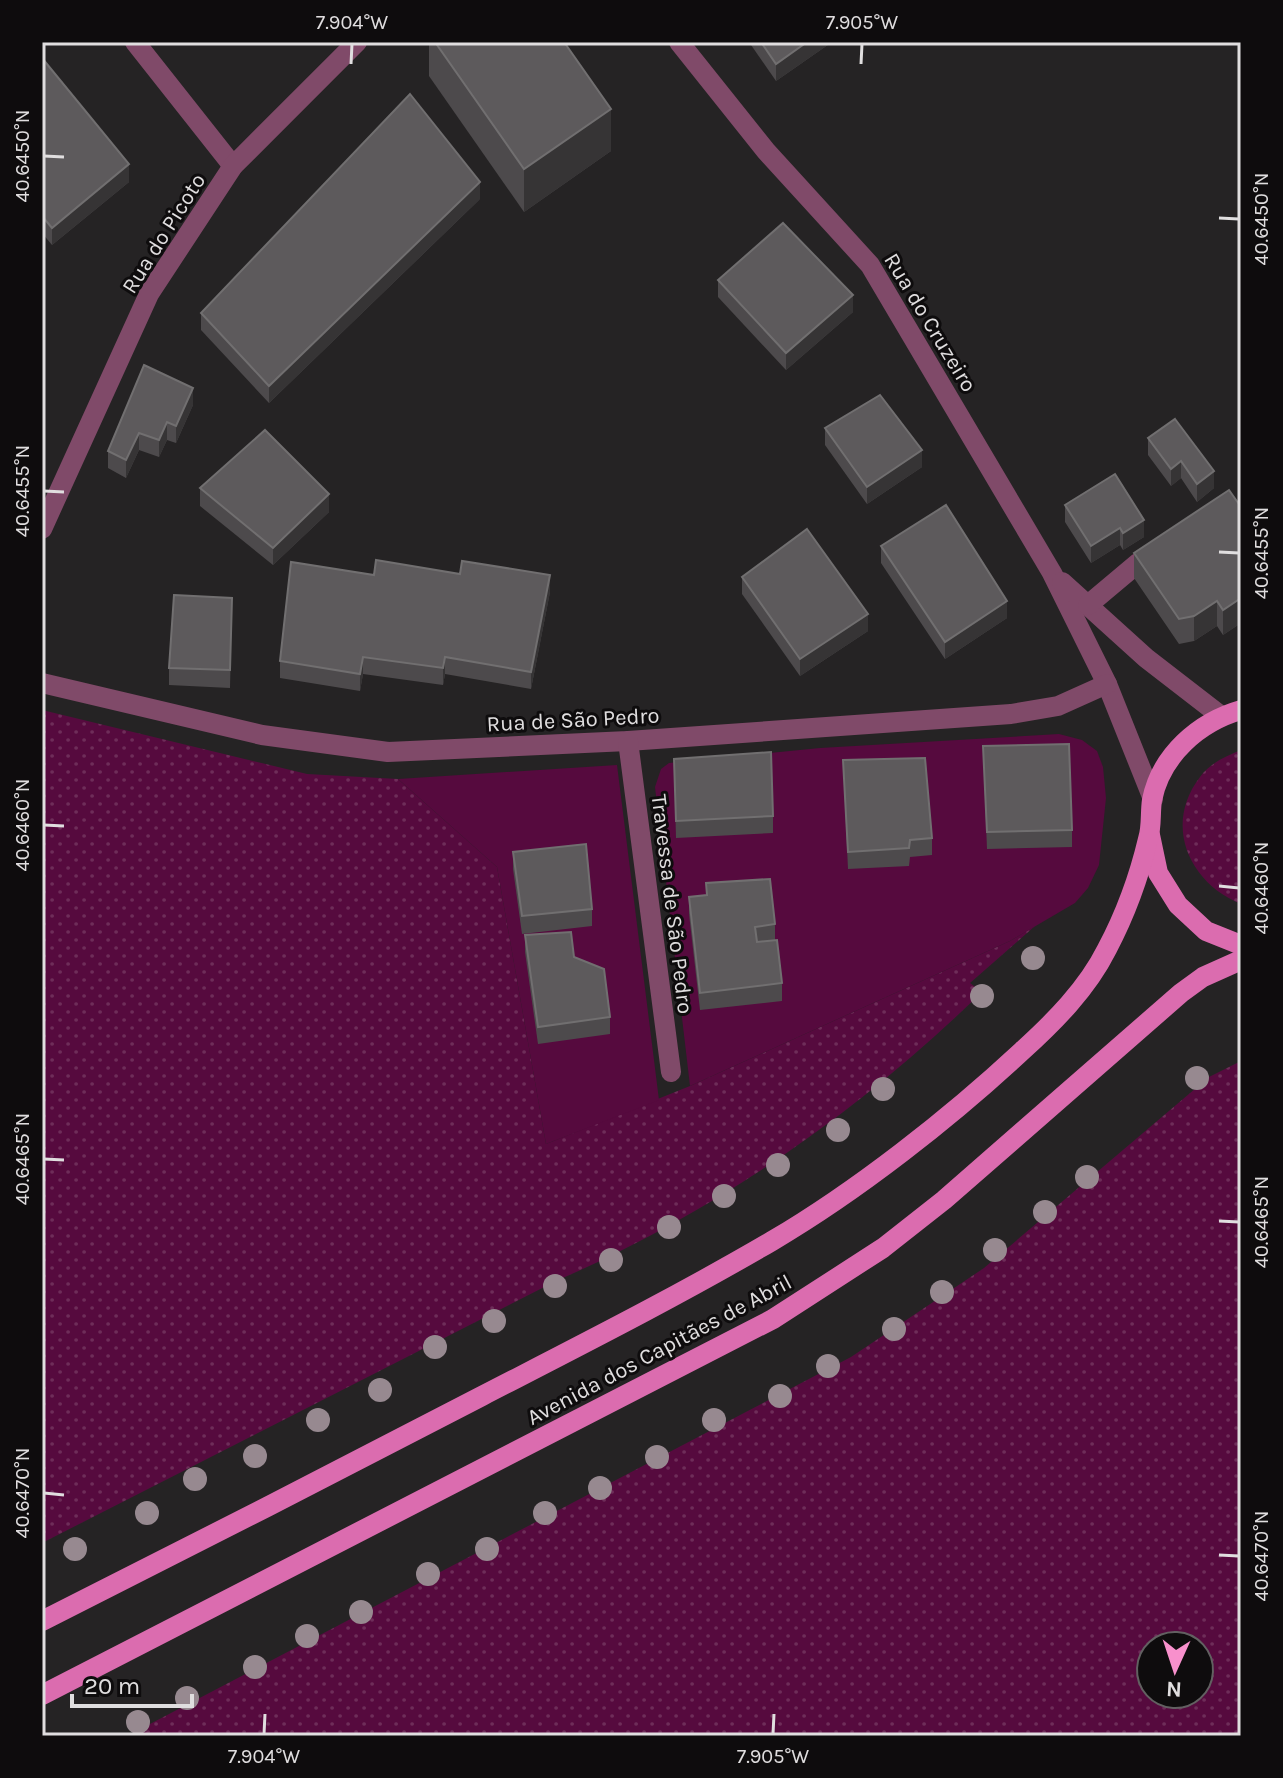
<svg xmlns="http://www.w3.org/2000/svg" width="1283" height="1778" font-family="Karla,sans-serif">
  <style>
    .grass { fill: url(#grass-dots); fill-rule: evenodd }
    .green { fill: #560a3e }
    .lines { fill: none; stroke-linecap: round; stroke-linejoin: round }
    .minor { stroke: #804a69; stroke-width: 20 }
    .major { stroke: #db6caf; stroke-width: 20 }
    .tree { fill: #978990 }
    .wall { fill: #4d4a4c }
    .shaded-wall { fill: #363435 }
    .building { fill: #5d5a5c; stroke: #716f70; stroke-width: 2 }
    .ticks { fill: none; stroke: #e0dedf; stroke-width: 3 }
    .labels { text-anchor: middle; stroke-width: 6; stroke-linejoin: round; paint-order: stroke }
    .street-label { font-size: 22px; fill: #e0dedf; stroke: #0e0c0d }
    .neatline { fill: none; stroke: #e0dedf; stroke-width: 3 }
    .ticks-label { font-size: 20px; text-anchor: middle; fill: #e0dedf }
  </style>
  <defs>
    <pattern id="grass-dots" width="8" height="8" patternUnits="userSpaceOnUse" patternTransform="scale(2)"><rect width="8" height="8" fill="#560a3e"/><path d="M2 2h.1M6 6h.1" fill="none" stroke="#6e2d59" stroke-width="1.8" stroke-linecap="round"/></pattern>
  </defs>
  <rect width="100%" height="100%" fill="#252324"/>
  <g class="grass">
    <path d="M42,710L307,774L398,779L497,867L546,1144L690,1086L1010,941L1035,926L970,983L982,992C858,1113 715,1212 556,1281L42,1543Z"/>
    <path d="M1241,750V904C1189,883 1163,825 1200,777C1210,763 1226,756 1241,750Z"/>
    <path d="M1241,1061V1736H127L851,1357L984,1268L1209,1077ZM1151,1646H1199V1694H1151Z"/>
  </g>
  <g class="green">
    <polygon points="1059,734 1082,740 1097,751 1103,767 1106,798 1099,865 1088,888 1075,903 1010,941 690,1086 655,787 661,769 669,763 820,748"/>
    <polygon points="617,765 659,1100 546,1144 497,867 398,779"/>
  </g>
  <g class="lines">
    <g class="minor">
      <polyline points="135,42 233,166"/>
      <polyline points="679,42 766,151 870,265 1052,573 1107,684 1153,799"/>
      <polyline points="42,529 149,294 233,166 357,42"/>
      <polyline points="1062,582 1146,658 1221,716"/>
      <polyline points="1088,605 1138,563"/>
      <polyline points="42,683 262,735 388,752 628,741 1011,714 1058,706 1107,684"/>
      <polyline points="628,741 671,1072"/>
    </g>
    <g class="major">
      <polyline points="1150,835 1158,873 1178,905 1206,931 1241,945"/>
      <path d="M42,1621C189,1547 336,1472 482,1396C579,1346 678,1296 772,1241C857,1191 950,1118 1022,1051C1054,1022 1087,989 1107,949C1125,915 1139,877 1148,839C1152,827 1150,813 1152,800C1161,755 1199,722 1241,710"/>
      <polyline points="42,1695 773,1319 883,1248 944,1200 1181,993 1203,977 1241,960"/>
    </g>
  </g>
  <g class="tree">
    <circle cx="1033" cy="958" r="12"/>
    <circle cx="982" cy="996" r="12"/>
    <circle cx="1197" cy="1078" r="12"/>
    <circle cx="883" cy="1089" r="12"/>
    <circle cx="838" cy="1130" r="12"/>
    <circle cx="778" cy="1165" r="12"/>
    <circle cx="1087" cy="1177" r="12"/>
    <circle cx="724" cy="1196" r="12"/>
    <circle cx="1045" cy="1212" r="12"/>
    <circle cx="669" cy="1227" r="12"/>
    <circle cx="995" cy="1250" r="12"/>
    <circle cx="611" cy="1260" r="12"/>
    <circle cx="555" cy="1286" r="12"/>
    <circle cx="942" cy="1292" r="12"/>
    <circle cx="494" cy="1321" r="12"/>
    <circle cx="894" cy="1329" r="12"/>
    <circle cx="435" cy="1347" r="12"/>
    <circle cx="828" cy="1366" r="12"/>
    <circle cx="380" cy="1390" r="12"/>
    <circle cx="780" cy="1396" r="12"/>
    <circle cx="318" cy="1420" r="12"/>
    <circle cx="714" cy="1420" r="12"/>
    <circle cx="255" cy="1456" r="12"/>
    <circle cx="657" cy="1457" r="12"/>
    <circle cx="195" cy="1479" r="12"/>
    <circle cx="600" cy="1488" r="12"/>
    <circle cx="147" cy="1513" r="12"/>
    <circle cx="545" cy="1513" r="12"/>
    <circle cx="75" cy="1549" r="12"/>
    <circle cx="487" cy="1549" r="12"/>
    <circle cx="428" cy="1574" r="12"/>
    <circle cx="361" cy="1612" r="12"/>
    <circle cx="307" cy="1636" r="12"/>
    <circle cx="255" cy="1667" r="12"/>
    <circle cx="187" cy="1698" r="12"/>
    <circle cx="138" cy="1722" r="12"/>
  </g>
  <g class="wall">
    <polygon points="429,42 564,42 611,151 524,212 429,76"/>
    <polygon points="749,42 832,42 776,81"/>
    <polygon points="42,58 129,182 52,245 42,233"/>
    <polygon points="480,199 269,403 201,330 201,313"/>
    <polygon points="718,280 853,312 786,370 718,297"/>
    <polygon points="144,365 193,405 176,443 167,440 159,457 139,450 126,478 108,468 108,451"/>
    <polygon points="1175,419 1214,488 1197,502 1181,478 1171,486 1148,455 1148,438"/>
    <polygon points="825,428 922,467 867,504 825,445"/>
    <polygon points="200,488 329,512 273,565 200,506"/>
    <polygon points="1065,505 1144,537 1123,550 1120,545 1091,563 1065,522"/>
    <polygon points="1241,507 1241,623 1223,635 1217,626 1194,641 1179,644 1134,578 1134,553"/>
    <polygon points="881,546 1007,618 945,659 881,563"/>
    <polygon points="374,575 550,592 531,689 445,674 443,685 363,674 360,691 280,678 280,661"/>
    <polygon points="742,577 868,631 800,676 742,594"/>
    <polygon points="232,598 230,688 169,685 169,668"/>
    <polygon points="983,746 1072,830 1072,847 987,849"/>
    <polygon points="674,759 773,816 773,833 676,838"/>
    <polygon points="843,760 932,838 932,855 910,857 909,866 848,869"/>
    <polygon points="513,852 592,909 592,926 522,934 513,869"/>
    <polygon points="689,897 775,924 775,941 782,983 782,1001 700,1010 689,914"/>
    <polygon points="525,935 574,957 610,1017 610,1034 538,1044 525,952"/>
  </g>
  <g class="shaded-wall">
    <polygon points="807,42 832,42 776,81 776,64"/>
    <polygon points="611,109 611,151 524,212 524,169"/>
    <polygon points="129,164 129,182 52,245 52,228"/>
    <polygon points="480,182 480,199 269,403 269,386"/>
    <polygon points="853,295 853,312 786,370 786,353"/>
    <polygon points="193,388 193,405 176,443 176,426"/>
    <polygon points="167,422 167,440 159,457 159,440"/>
    <polygon points="139,433 139,450 126,478 126,460"/>
    <polygon points="922,450 922,467 867,504 867,487"/>
    <polygon points="1181,461 1181,478 1171,486 1171,469"/>
    <polygon points="1214,471 1214,488 1197,502 1197,484"/>
    <polygon points="329,494 329,512 273,565 273,548"/>
    <polygon points="1144,520 1144,537 1123,550 1123,533"/>
    <polygon points="1120,528 1120,545 1091,563 1091,546"/>
    <polygon points="550,575 550,592 531,689 531,672"/>
    <polygon points="1241,598 1241,623 1223,635 1223,610"/>
    <polygon points="1007,601 1007,618 945,659 945,642"/>
    <polygon points="1217,601 1217,626 1194,641 1194,616"/>
    <polygon points="868,614 868,631 800,676 800,659"/>
    <polygon points="363,657 363,674 360,691 360,674"/>
    <polygon points="445,657 445,674 443,685 443,668"/>
  </g>
  <g class="building">
    <polygon points="435,42 564,42 611,109 524,169"/>
    <polygon points="761,42 807,42 776,64"/>
    <polygon points="42,58 129,164 52,228 42,216"/>
    <polygon points="410,94 480,182 269,386 201,313"/>
    <polygon points="783,223 853,295 786,353 718,280"/>
    <polygon points="144,365 193,388 176,426 167,422 159,440 139,433 126,460 108,451"/>
    <polygon points="880,395 922,450 867,487 825,428"/>
    <polygon points="1175,419 1214,471 1197,484 1181,461 1171,469 1148,438"/>
    <polygon points="265,430 329,494 273,548 200,488"/>
    <polygon points="1115,474 1144,520 1123,533 1120,528 1091,546 1065,505"/>
    <polygon points="1229,490 1241,507 1241,598 1223,610 1217,601 1194,616 1179,619 1134,553"/>
    <polygon points="946,505 1007,601 945,642 881,546"/>
    <polygon points="807,529 868,614 800,659 742,577"/>
    <polygon points="376,560 460,574 462,561 550,575 531,672 445,657 443,668 363,657 360,674 280,661 291,562 374,575"/>
    <polygon points="174,595 232,598 230,670 169,668"/>
    <polygon points="1069,744 1072,830 987,832 983,746"/>
    <polygon points="771,752 773,816 676,821 674,759"/>
    <polygon points="925,758 932,838 910,840 909,848 848,852 843,760"/>
    <polygon points="586,844 592,909 522,916 513,852"/>
    <polygon points="770,879 775,924 755,927 757,942 777,940 782,983 700,993 689,897 707,895 706,883"/>
    <polygon points="571,932 574,957 604,969 610,1017 538,1027 525,935"/>
  </g>
  <path class="ticks" d="M351,64L352,44M861,64L862,44M44,156L64,157M1219,218L1239,219M44,491L64,492M1219,552L1239,553M44,825L64,826M1219,886L1239,888M44,1159L64,1160M1219,1221L1239,1222M44,1493L64,1495M1219,1555L1239,1556M264,1734L265,1714M773,1734L774,1714"/>
  <g class="labels">
    <g class="street-label">
      <text transform="translate(163 233) rotate(-58)" y="8">Rua do Picoto</text>
      <text transform="translate(931 322) rotate(59)" y="8">Rua do Cruzeiro</text>
      <text transform="translate(573 719) rotate(-3)" y="8">Rua de São Pedro</text>
      <text transform="translate(673 904) rotate(83)" y="8">Travessa de São Pedro</text>
      <text transform="translate(659 1349) rotate(-28)" y="8">Avenida dos Capitães de Abril</text>
    </g>
  </g>
  <rect width="1283" height="1778" fill="none" stroke="#0e0c0d" stroke-width="88"/>
  <g transform="translate(1175 1670) rotate(183)"><circle r="38" fill="#0e0c0d" stroke="#626061" stroke-width="2"/>
  <path d="M0-6L14 30L0 20L-14 30Z" fill="#f890cc"/>
  <text y="-12" font-size="22" font-weight="bold" text-anchor="middle" fill="#e0dedf">N</text>
  </g>
  <path d="M72 1694v12h120v-12" fill="none" stroke="#e0dedf" stroke-width="4"/>
  <text x="84" y="1694" font-size="24" fill="#e0dedf" stroke="#0e0c0d" stroke-width="6" paint-order="stroke">20 m</text>
  <rect x="44" y="44" width="1195" height="1690" class="neatline"/>
  <g class="ticks-label">
    <text x="352" y="29">7.904°W</text>
    <text x="862" y="29">7.905°W</text>
    <text transform="translate(22 156) rotate(-90)" y="7">40.6450°N</text>
    <text transform="translate(1261 219) rotate(-90)" y="7">40.6450°N</text>
    <text transform="translate(22 491) rotate(-90)" y="7">40.6455°N</text>
    <text transform="translate(1261 553) rotate(-90)" y="7">40.6455°N</text>
    <text transform="translate(22 825) rotate(-90)" y="7">40.6460°N</text>
    <text transform="translate(1261 888) rotate(-90)" y="7">40.6460°N</text>
    <text transform="translate(22 1159) rotate(-90)" y="7">40.6465°N</text>
    <text transform="translate(1261 1222) rotate(-90)" y="7">40.6465°N</text>
    <text transform="translate(22 1493) rotate(-90)" y="7">40.6470°N</text>
    <text transform="translate(1261 1556) rotate(-90)" y="7">40.6470°N</text>
    <text x="264" y="1763">7.904°W</text>
    <text x="773" y="1763">7.905°W</text>
  </g>
</svg>
